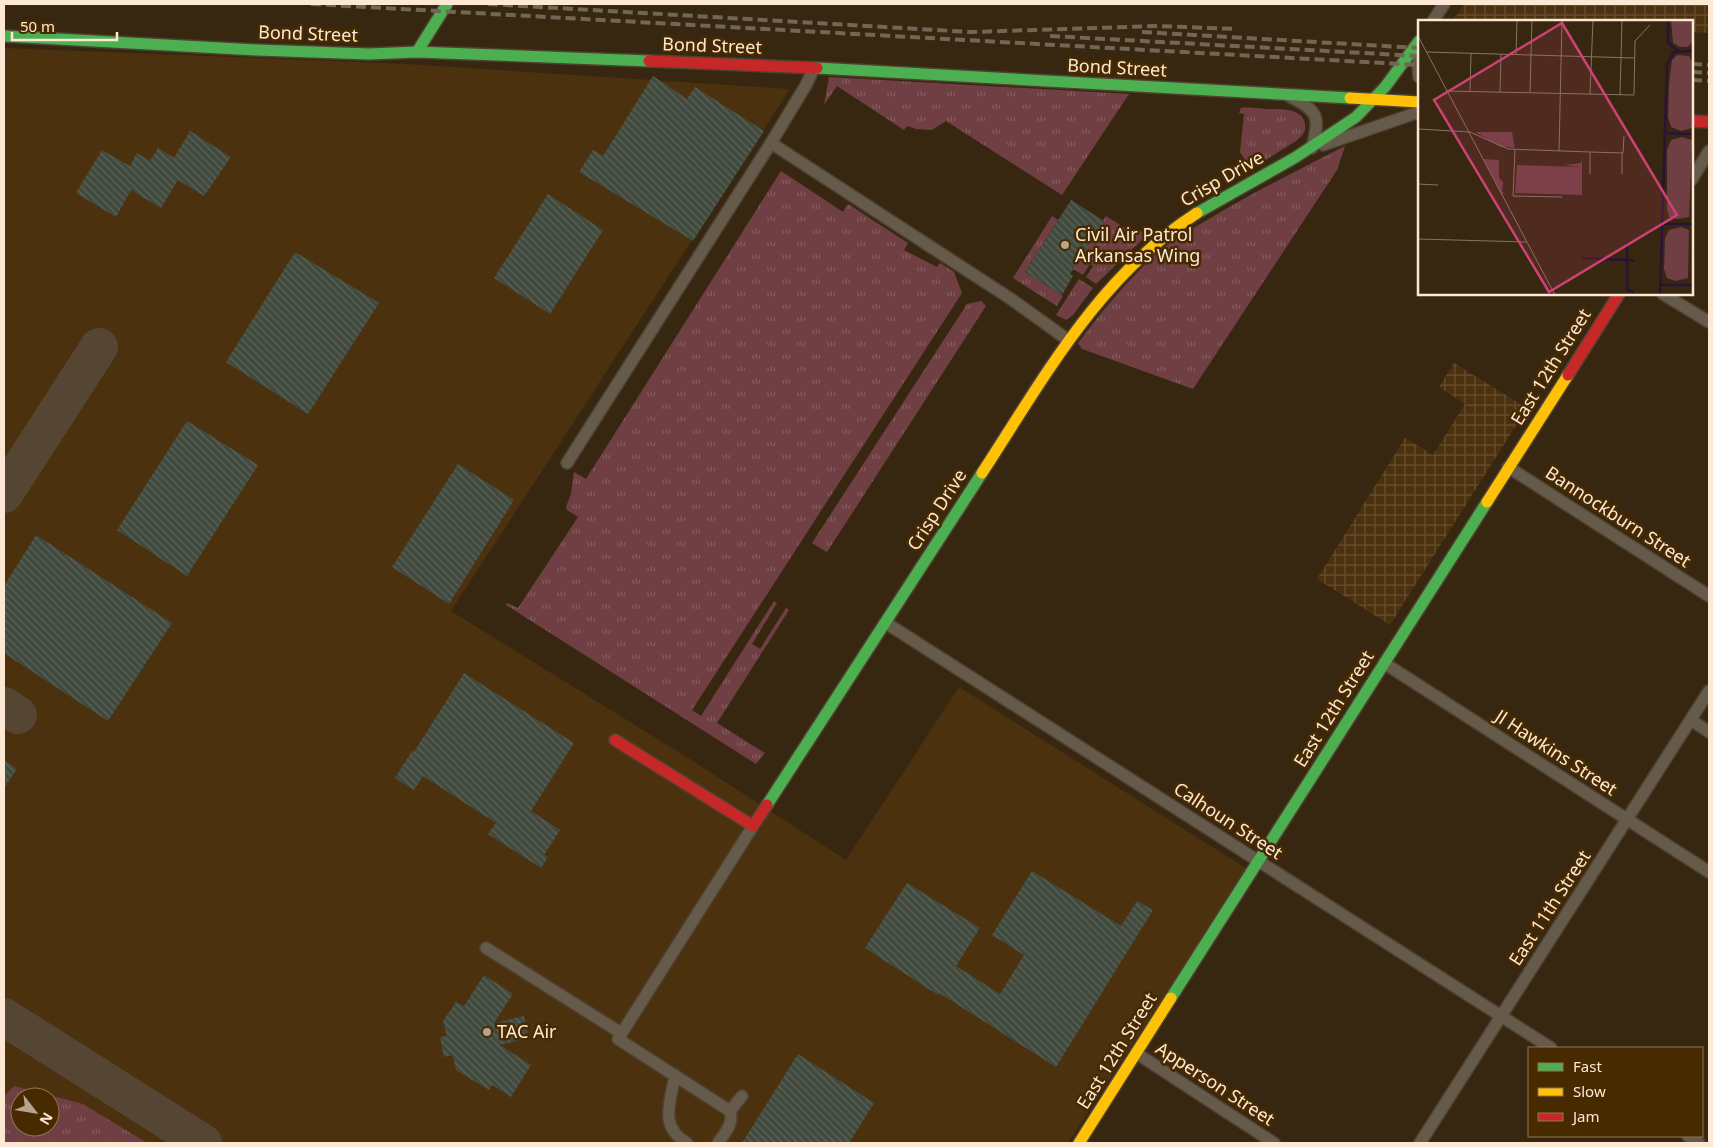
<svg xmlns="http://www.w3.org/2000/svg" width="1713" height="1147" font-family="'Noto Sans',sans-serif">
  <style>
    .built { fill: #4c310e; fill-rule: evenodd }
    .industrial { fill: url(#industrial-grid) }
    .grass { fill: url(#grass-tufts); fill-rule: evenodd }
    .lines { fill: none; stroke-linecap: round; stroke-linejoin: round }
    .taxiway { stroke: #554634; stroke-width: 38 }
    .building { fill: url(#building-back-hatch) }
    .street-casing { stroke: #4e4232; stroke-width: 14 }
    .fast-casing { stroke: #4e4232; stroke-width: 14 }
    .slow-casing { stroke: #4e4232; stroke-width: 14 }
    .jam-casing { stroke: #4e4232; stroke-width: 14 }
    .street { stroke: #665a4a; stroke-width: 11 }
    .fast { stroke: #4caf50; stroke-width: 11 }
    .slow { stroke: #ffc107; stroke-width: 11 }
    .jam { stroke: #c62828; stroke-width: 11 }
    .rail { stroke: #726658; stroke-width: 4; stroke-dasharray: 10 5; stroke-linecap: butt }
    .poi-dot { fill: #b7a48f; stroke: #482a00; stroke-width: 2 }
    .labels { text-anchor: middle; stroke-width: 5; stroke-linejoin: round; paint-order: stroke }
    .street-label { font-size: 18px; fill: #fce8d3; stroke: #482a00 }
    .poi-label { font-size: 18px; fill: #fce8d3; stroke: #482a00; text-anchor: start }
    .inset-river { fill: none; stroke: #2b1237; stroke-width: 2.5 }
    .inset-road { fill: none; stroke: #86745e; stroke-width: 1 }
    .view { fill: #ce4273; fill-opacity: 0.15; stroke: #ce4273; stroke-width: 2.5 }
    .inset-edge { fill: none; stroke: #fce8d3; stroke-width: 2.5 }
  </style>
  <defs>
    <pattern id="industrial-grid" width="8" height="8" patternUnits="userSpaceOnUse" patternTransform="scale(1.25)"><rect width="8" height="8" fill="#4c310e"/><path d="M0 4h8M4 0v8" fill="none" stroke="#674f30"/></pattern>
    <pattern id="grass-tufts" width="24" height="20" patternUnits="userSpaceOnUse" patternTransform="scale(1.25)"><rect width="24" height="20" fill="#6f3f44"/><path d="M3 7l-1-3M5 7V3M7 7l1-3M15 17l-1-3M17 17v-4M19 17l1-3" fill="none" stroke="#845b5e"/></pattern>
    <pattern id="building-back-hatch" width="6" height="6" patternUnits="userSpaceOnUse" patternTransform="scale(1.25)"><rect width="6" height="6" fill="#414a3e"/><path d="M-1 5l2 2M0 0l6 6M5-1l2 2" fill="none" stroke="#5d6459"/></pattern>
  </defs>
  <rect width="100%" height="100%" fill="#382710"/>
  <path class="built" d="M4,48L406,64L790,89L451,611L688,758L846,860L959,687L1247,869L1068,1143H4ZM20,1097H50V1127H20Z"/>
  <g class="industrial">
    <polygon points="1464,4 1709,4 1709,33 1692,32 1692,21 1453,21"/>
    <polygon points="1454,363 1527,408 1390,625 1317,579 1405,438 1433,455 1465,404 1439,387"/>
  </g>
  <g class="grass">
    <polygon points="829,77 1129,94 1062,195 946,121 932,130 916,129 907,126 904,130 837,86 824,105"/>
    <path d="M1241,108C1248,107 1257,108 1265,109C1278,109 1304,107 1305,125C1306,133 1302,136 1296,141L1251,169L1240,152L1244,114L1239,113Z"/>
    <path d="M1345,146L1337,170L1193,389L1082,349L1078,343C1101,312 1127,281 1156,254C1171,241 1190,230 1207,220C1252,193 1298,170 1345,146Z"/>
    <polygon points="781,171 843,212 848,204 908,243 904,250 937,267 940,263 954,272 962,293 692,710 701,716 774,601 777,603 752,644 760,649 786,608 789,610 717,723 765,753 756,764 506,605 507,603 518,608 578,517 567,510 566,507 571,494 574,472 586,479"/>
    <polygon points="1052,216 1058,220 1025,272 1063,296 1057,306 1013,278"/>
    <polygon points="1106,216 1136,235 1139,230 1147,235 1096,284 1086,277 1093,266 1090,264 1083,275 1073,269"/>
    <polygon points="1079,279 1093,288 1073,315 1066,320 1056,315"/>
    <polygon points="981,301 986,306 827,552 812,543 967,304"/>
    <path d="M14,1086L83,1104L147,1143H4V1096ZM20,1097H50V1127H20Z"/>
  </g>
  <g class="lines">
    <g class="taxiway">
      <polyline points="4,494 99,347"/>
      <polyline points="4,706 18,715"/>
      <polyline points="4,1017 203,1143"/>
    </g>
  </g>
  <g class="building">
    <polygon points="653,76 687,99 695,87 764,131 693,241 579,172 593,150 603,156"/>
    <polygon points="190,131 231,157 204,196 178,180 161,208 131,190 116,217 76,193 102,150 130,166 137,153 150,161 158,148 174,158"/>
    <polygon points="548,194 603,230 550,314 494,278"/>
    <polygon points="1071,200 1104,221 1070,274 1073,276 1062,295 1025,272"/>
    <polygon points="295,252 379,303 308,414 226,362"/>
    <polygon points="187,421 258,465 187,576 117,530"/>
    <polygon points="458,464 514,500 449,604 392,567"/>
    <polygon points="36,535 172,623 108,721 4,653 4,586"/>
    <polygon points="464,673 574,743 531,811 560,830 544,855 548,857 541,868 488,834 496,823 423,776 414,790 395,778 412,751 414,752"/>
    <polygon points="4,760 17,769 4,788"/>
    <polygon points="1032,871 1121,926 1137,901 1153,910 1056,1067 939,993 938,995 865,948 907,883 980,928 956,966 1000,994 1024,955 992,935"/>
    <polygon points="484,975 513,994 494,1023 524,1016 529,1038 500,1045 531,1065 511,1097 492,1085 489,1090 456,1070 453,1055 444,1057 440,1037 447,1036 443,1021 456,1002 464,1006"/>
    <polygon points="798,1054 874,1103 849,1143 742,1143"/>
  </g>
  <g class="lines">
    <g class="street-casing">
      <g id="street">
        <polyline points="1433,21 1444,4"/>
        <polyline points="1419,53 1418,65 1419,77"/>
        <path d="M1289,96C1319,112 1320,115 1312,148"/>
        <polyline points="771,143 806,85 814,68"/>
        <polyline points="1323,145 1419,112"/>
        <polyline points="1692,179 1709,151"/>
        <polyline points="1663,294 1709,322"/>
        <polyline points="567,463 771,143 1011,299 1068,340"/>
        <polyline points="1508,467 1709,596"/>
        <polyline points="886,623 1551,1048"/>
        <polyline points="1384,663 1709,872"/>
        <polyline points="1691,720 1709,732"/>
        <polyline points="486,948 621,1033"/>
        <polyline points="1136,1053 1274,1143"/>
        <path d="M675,1075C671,1102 658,1126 687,1143"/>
        <polyline points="730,1111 618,1039 753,826"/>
        <polyline points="1688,1136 1699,1143"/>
        <path d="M718,1143C725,1133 734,1123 730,1111L742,1096"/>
        <polyline points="1420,1143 1709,691"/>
      </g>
    </g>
    <g class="fast-casing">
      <g id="fast">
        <polyline points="4,36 257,50 369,54 417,52 649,61"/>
        <polyline points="417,52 447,4"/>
        <polyline points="817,68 1350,98"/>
        <polyline points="1197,213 1296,157 1356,117 1385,87 1419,41"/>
        <polyline points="767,805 982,473"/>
        <polyline points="1171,998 1487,502"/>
      </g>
    </g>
    <g class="slow-casing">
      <g id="slow">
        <polyline points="1350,98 1419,102"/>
        <path d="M982,473C1044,378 1099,276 1197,213"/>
        <polyline points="1487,502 1568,375"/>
        <polyline points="1079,1143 1171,998"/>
      </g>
    </g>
    <g class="jam-casing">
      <g id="jam">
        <polyline points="649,61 817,68"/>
        <polyline points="1692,121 1709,122"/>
        <polyline points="1568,375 1619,294"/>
        <polyline points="615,740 753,826 767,805"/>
      </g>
    </g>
    <use href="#street" class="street"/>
    <use href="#fast" class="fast"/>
    <use href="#slow" class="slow"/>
    <use href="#jam" class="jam"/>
    <g class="rail">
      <polyline points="311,4 1419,65"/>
      <polyline points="488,4 971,32 1158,26 1236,29"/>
      <polyline points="1142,32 1419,48"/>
      <polyline points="1050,36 1419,56"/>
      <polyline points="1692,64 1709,65"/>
      <polyline points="1692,72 1709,73"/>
      <polyline points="1692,80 1709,81"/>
    </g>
  </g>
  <g class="poi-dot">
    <circle cx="1065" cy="245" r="5"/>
    <circle cx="487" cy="1032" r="5"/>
  </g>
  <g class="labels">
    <g class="street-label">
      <text transform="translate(308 34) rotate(2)" y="6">Bond Street</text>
      <text transform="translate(712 46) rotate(2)" y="6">Bond Street</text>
      <text transform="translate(1117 68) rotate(3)" y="6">Bond Street</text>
      <text transform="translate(1222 179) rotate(-30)" y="6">Crisp Drive</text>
      <text transform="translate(1551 367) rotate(-58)" y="6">East 12th Street</text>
      <text transform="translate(937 510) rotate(-57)" y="6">Crisp Drive</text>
      <text transform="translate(1618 517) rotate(33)" y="6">Bannockburn Street</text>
      <text transform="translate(1334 709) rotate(-58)" y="6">East 12th Street</text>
      <text transform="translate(1556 753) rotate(33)" y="6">Jl Hawkins Street</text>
      <text transform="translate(1228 821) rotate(33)" y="6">Calhoun Street</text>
      <text transform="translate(1550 908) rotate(-57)" y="6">East 11th Street</text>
      <text transform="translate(1117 1051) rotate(-58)" y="6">East 12th Street</text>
      <text transform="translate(1215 1084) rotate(33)" y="6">Apperson Street</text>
    </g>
    <g class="poi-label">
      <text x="1075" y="241">Civil Air Patrol<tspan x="1075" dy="21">Arkansas Wing</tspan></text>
      <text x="497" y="1038">TAC Air</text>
    </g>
  </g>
  <g transform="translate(1418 20)">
    <rect width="275" height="275" fill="#382710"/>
    <path d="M253,0H275V21L270,27H262L255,23ZM259,35L271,36L275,43L274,108L263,111L253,107L250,97L251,64L254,40ZM57,112H94L97,128L81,126ZM264,117L274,120L271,197L259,199L251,197L249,189V130L253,120ZM164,136V175L97,173L99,145L163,147L146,145L163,143ZM65,139L81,140V158L85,162L84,172L87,173L84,174ZM263,207L271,210L270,258L257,261L249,258L246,249L247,218L251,210Z" fill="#6f3f44"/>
    <path class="inset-river" d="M250,0V23L260,31M246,113L275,114M244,204H275M209,222V240L217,241M163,238L209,240V270L216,272M242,265H275M242,275L249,44L256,32L275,31"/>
    <path class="inset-road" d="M0,16L137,275M8,32L217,38M98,35L99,0M28,71L216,75L217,21L232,5M52,71L53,33M82,72L83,34M112,73L114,0M172,74L175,0M202,75L204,0M0,109L52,112L90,129L172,132V154M97,130L95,176L144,177M141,131L144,0M172,132L205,133L206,116M204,154V133M0,164L20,165M0,219L109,222"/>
    <path class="view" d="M144,3L259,195L131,272L16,80Z"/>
    <rect width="275" height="275" class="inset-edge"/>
  </g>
  <rect width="1713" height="1147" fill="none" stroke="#fce8d3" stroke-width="10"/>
  <rect x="1528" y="1047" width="175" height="90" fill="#482a00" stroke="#907654"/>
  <rect x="1538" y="1063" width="25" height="8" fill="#4caf50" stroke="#907654"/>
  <text x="1573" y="1072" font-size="15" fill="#fce8d3">Fast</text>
  <rect x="1538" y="1088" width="25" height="8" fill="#ffc107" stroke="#907654"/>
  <text x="1573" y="1097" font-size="15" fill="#fce8d3">Slow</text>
  <rect x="1538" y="1113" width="25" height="8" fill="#c62828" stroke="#907654"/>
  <text x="1573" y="1122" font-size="15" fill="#fce8d3">Jam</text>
  <g transform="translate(35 1112) rotate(121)"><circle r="24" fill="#482a00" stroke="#907654"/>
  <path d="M0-4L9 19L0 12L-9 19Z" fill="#b7a48f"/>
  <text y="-8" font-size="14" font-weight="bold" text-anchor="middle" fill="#fce8d3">N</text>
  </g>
  <path d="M12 32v8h105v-8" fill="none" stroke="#fce8d3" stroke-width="2.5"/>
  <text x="20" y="32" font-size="15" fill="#fce8d3" stroke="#482a00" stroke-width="4" paint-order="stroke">50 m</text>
</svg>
